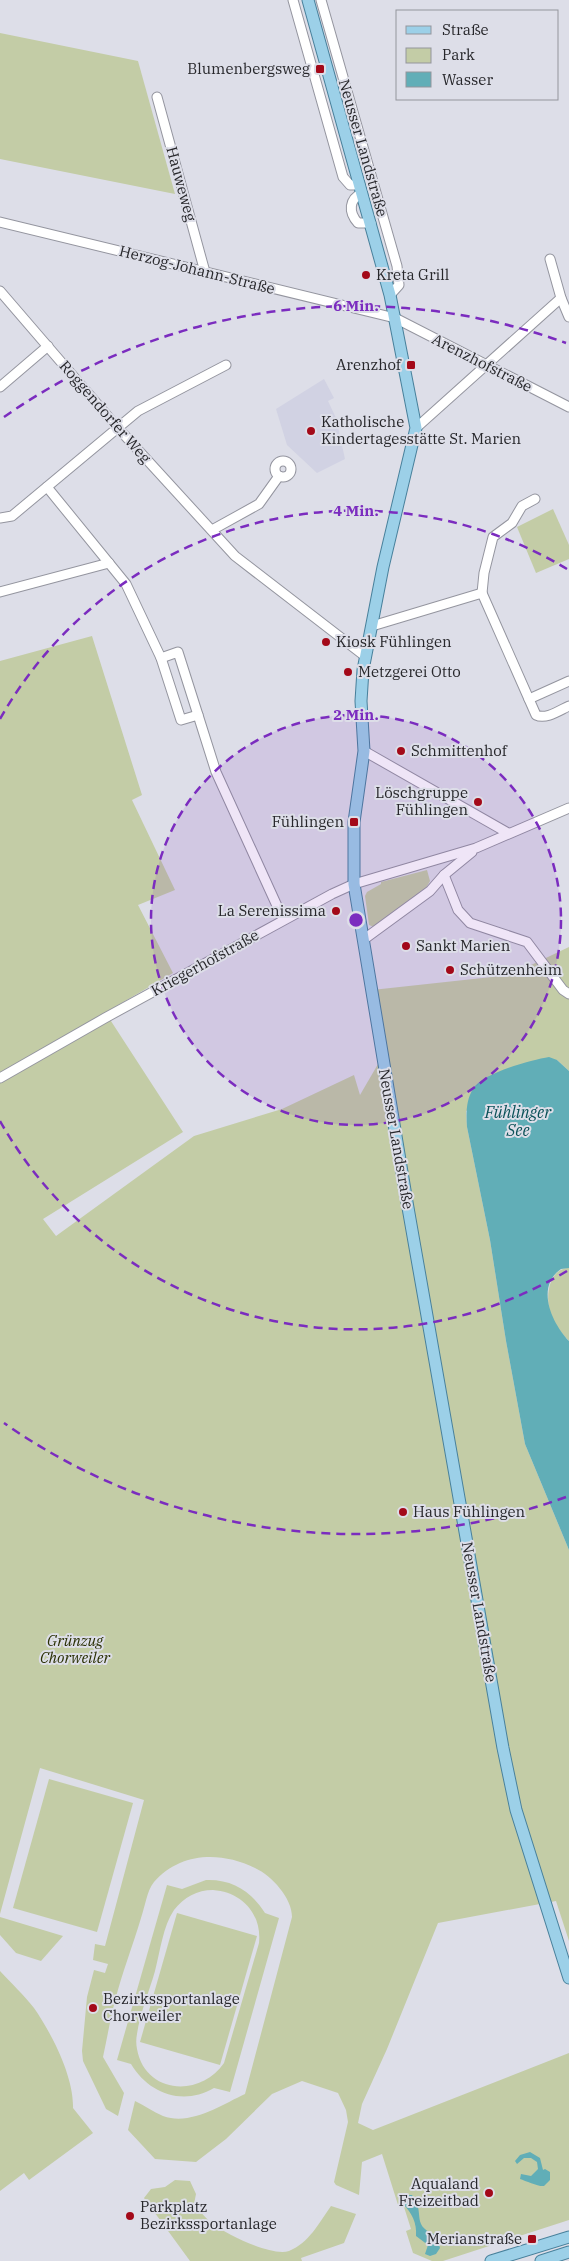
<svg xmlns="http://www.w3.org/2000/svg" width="569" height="2261" font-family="'IBM Plex Serif',serif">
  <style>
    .built { fill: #d1d2e3 }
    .green { fill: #c3cca6; fill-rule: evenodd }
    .water { fill: #61aeb7 }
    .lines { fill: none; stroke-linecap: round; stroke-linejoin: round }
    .minor-casing { stroke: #94959f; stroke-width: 11 }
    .major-casing { stroke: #48809b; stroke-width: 13 }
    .minor { stroke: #fff; stroke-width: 9 }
    .major { stroke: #9cd0e8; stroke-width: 11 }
    .ring { fill: none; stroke: #7b2cbf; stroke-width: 2.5; stroke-dasharray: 9 6 }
    .poi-dot { fill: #a30919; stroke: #dddee8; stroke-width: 2 }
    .labels { text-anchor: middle; stroke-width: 4; stroke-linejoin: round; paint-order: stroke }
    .poi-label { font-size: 15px; fill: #27272b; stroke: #dddee8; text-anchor: start }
    .street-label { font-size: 15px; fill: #27272b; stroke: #dddee8 }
    .park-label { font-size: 15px; font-style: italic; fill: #292f03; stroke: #dddee8 }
    .water-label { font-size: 16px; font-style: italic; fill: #095057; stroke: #dddee8 }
    .centre { fill: #7b2cbf; stroke: #dddee8; stroke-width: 2.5 }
    .ring-label { font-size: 15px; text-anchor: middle; font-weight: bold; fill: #7b2cbf; stroke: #dddee8; stroke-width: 4; stroke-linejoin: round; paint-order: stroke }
  </style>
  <rect width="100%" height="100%" fill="#dddee8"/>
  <polygon class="built" points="324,379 334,398 328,401 336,418 345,459 317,473 287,445 276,409"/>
  <g class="green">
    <polygon points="0,33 138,61 175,194 0,159"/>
    <polygon points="553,509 569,545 569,559 536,573 517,527"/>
    <polygon points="92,636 142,795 132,800 175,890 138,905 173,973 0,1074 0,661"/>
    <polygon points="427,870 430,881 425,890 374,927 369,925 365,896 367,892 381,884 381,882"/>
    <path d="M569,947V1071L557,1060L466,1111L467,1127L490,1240L506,1341L525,1444L569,1550V1941L556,1901L438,1923L387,2049L362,2104L358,2123L373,2130L569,2053V2220L443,2261H432L413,2253L406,2231L411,2229L404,2207L399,2208L382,2154L362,2162L359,2195L336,2185L334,2182L348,2122L346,2110L338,2093L302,2081L272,2094L226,2139L196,2162L155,2159L128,2130L135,2101C144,2105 153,2112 163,2116C191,2126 221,2105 245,2094L292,1917C292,1898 272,1876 255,1868C221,1851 180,1852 154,1882C147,1890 145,1907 141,1918C133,1945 122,1973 115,2001C110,2020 107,2039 103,2057L124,2093L118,2116L106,2109L83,2061L82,2051L87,1997L94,1970L105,1973L108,1964L93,1960L95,1944L105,1946L144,1800L40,1768L0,1914V1082L109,1018L183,1132L43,1219L56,1236L194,1136L282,1109L354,1075L360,1095L385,1052L372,990L510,975Z"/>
    <path d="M567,1268H569V1341C563,1335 556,1326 552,1319C545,1303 546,1271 567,1268Z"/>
    <polygon points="49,1779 133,1803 97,1932 13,1908"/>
    <path d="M206,1880C232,1879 251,1891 265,1913L279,1918L230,2092L214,2088C183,2106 149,2094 131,2064L117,2060L167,1885L182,1889ZM213,1890C242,1892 262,1914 259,1943L224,2063C200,2098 145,2094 137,2049C136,2044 136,2039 137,2034C140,2013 149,1992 155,1971C160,1952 163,1926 174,1910C184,1897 197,1890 213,1890Z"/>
    <polygon points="177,1913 257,1936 220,2065 140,2042"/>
    <polygon points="0,1917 63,1936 41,1961 16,1953 0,1935"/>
    <path d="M0,1971C11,1983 24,1995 34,2008C52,2034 74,2077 73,2108L93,2133L29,2180L24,2173L0,2191Z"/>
    <path d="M175,2180L190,2181L196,2194L194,2204C200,2211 206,2219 213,2224C226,2234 272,2257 289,2251C309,2243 319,2223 331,2206L356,2214L344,2243L301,2258L302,2261H190L144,2198L151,2189L165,2187Z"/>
  </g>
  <g class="water">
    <path d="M549,1057L557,1060L569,1071V1268L561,1269C535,1287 552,1323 569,1341V1550L525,1444L506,1341L490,1240L467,1127C466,1114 466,1100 473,1089C482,1073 531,1060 549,1057Z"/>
    <path d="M530,2152L540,2158L543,2170L545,2169L550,2172V2180L544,2186C539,2187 526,2181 520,2179L521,2174L531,2176L538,2169L537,2162L531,2158H524L517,2164L515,2161L520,2155Z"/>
    <path d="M408,2195H412C427,2213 408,2227 440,2236L438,2242L440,2248L436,2254L430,2256L425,2254L428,2245L416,2236C417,2223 412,2213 403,2204L404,2199Z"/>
  </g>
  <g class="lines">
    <g class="minor-casing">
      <g id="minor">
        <polyline points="293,0 343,177 350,185 360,185"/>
        <polyline points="321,0 397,266 399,285 390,295"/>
        <polyline points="157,97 205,272"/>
        <path d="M362,193C349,199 348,212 358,223H371"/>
        <polyline points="0,222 395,318 569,407"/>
        <polyline points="550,259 561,298 569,317"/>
        <polyline points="0,291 117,427 235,556 366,657"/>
        <polyline points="0,387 48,346"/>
        <polyline points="416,428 561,298"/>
        <circle cx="283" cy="469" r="8"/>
        <polyline points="47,487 126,584 161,658 181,720 198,715 216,772 283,919"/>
        <polyline points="0,518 12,516 138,411 226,365"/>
        <polyline points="212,530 259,504 279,476"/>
        <polyline points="0,592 109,563"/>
        <polyline points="482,593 484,573 493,537 512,523 522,506 535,499"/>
        <path d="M372,626L482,593L536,715C546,720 560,710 569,706"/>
        <polyline points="161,658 178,652 198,715"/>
        <polyline points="529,699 569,681"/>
        <polyline points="364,751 508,833"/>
        <polyline points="444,875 458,910 470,923 527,942 563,990 569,994"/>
        <polyline points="363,940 430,891 444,875 472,852"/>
        <polyline points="0,1078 105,1018 332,894 354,884 476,848 569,808"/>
      </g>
    </g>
    <g class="major-casing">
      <g id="major">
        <polyline points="308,0 390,295 416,428 383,567 363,670 361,701 364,751 354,822 354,884 407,1202 503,1748 516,1810 569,1978"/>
        <polyline points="491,2261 569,2237"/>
        <polyline points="541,2261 569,2252"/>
      </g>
    </g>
    <use href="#minor" class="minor"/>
    <use href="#major" class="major"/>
  </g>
  <circle cx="356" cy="920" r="205" fill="#7b2cbf" fill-opacity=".12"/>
  <g class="ring">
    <circle cx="356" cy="920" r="205"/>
    <path d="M567 1271A409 409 0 0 1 0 1121M0 719A409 409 0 0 1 567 569"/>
    <path d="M566 1497A614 614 0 0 1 4 1423M4 417A614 614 0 0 1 566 343"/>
  </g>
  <g class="poi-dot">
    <rect x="315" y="64" width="10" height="10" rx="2.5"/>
    <circle cx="366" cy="275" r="5"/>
    <rect x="406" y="360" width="10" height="10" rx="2.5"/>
    <circle cx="311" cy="431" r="5"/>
    <circle cx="326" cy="642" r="5"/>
    <circle cx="348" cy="672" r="5"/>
    <circle cx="401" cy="751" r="5"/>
    <circle cx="478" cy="802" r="5"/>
    <rect x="349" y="817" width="10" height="10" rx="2.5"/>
    <circle cx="336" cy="911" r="5"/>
    <circle cx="406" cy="946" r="5"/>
    <circle cx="450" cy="970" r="5"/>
    <circle cx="403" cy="1512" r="5"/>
    <circle cx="93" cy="2008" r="5"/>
    <circle cx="489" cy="2193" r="5"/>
    <circle cx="130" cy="2216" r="5"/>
    <rect x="527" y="2234" width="10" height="10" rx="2.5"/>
  </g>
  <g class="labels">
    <g class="poi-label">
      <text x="310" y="74" text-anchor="end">Blumenbergsweg</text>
      <text x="376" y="280">Kreta Grill</text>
      <text x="401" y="370" text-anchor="end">Arenzhof</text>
      <text x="321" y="427">Katholische<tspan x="321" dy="17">Kindertagesstätte St. Marien</tspan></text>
      <text x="336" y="647">Kiosk Fühlingen</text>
      <text x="358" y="677">Metzgerei Otto</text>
      <text x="411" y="756">Schmittenhof</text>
      <text x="468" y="798" text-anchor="end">Löschgruppe<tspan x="468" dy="17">Fühlingen</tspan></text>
      <text x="344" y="827" text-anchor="end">Fühlingen</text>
      <text x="326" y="916" text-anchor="end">La Serenissima</text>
      <text x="416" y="951">Sankt Marien</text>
      <text x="460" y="975">Schützenheim</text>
      <text x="413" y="1517">Haus Fühlingen</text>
      <text x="103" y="2004">Bezirkssportanlage<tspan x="103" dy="17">Chorweiler</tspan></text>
      <text x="479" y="2189" text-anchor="end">Aqualand<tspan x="479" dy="17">Freizeitbad</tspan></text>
      <text x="140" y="2212">Parkplatz<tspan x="140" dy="17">Bezirkssportanlage</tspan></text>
      <text x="522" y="2244" text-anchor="end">Merianstraße</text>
    </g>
    <g class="street-label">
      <text transform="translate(363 148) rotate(74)" y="5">Neusser Landstraße</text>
      <text transform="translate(181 184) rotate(75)" y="5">Hauweweg</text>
      <text transform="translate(197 270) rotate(14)" y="5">Herzog-Johann-Straße</text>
      <text transform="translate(482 363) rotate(27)" y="5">Arenzhofstraße</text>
      <text transform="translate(105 412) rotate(49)" y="5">Roggendorfer Weg</text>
      <text transform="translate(205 963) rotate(-29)" y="5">Kriegerhofstraße</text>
      <text transform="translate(396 1139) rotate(80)" y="5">Neusser Landstraße</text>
      <text transform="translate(479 1612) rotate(80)" y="5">Neusser Landstraße</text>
    </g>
    <g class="park-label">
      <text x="75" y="1646">Grünzug<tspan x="75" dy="17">Chorweiler</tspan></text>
    </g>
    <g class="water-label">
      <text x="518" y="1118">Fühlinger<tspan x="518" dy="18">See</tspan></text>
    </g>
  </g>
  <circle cx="356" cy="920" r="8" class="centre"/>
  <g class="ring-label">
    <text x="356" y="311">6 Min.</text>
    <text x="356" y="516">4 Min.</text>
    <text x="356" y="720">2 Min.</text>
  </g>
  <rect x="396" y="10" width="162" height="90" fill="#dddee8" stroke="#94959c"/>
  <rect x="406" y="26" width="25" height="8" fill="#9cd0e8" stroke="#94959c"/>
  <text x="442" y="35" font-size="15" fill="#27272b">Straße</text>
  <rect x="406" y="48" width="25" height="15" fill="#c3cca6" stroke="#94959c"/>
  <text x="442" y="60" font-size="15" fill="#27272b">Park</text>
  <rect x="406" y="72" width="25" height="15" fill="#61aeb7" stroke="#94959c"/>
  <text x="442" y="85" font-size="15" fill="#27272b">Wasser</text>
</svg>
